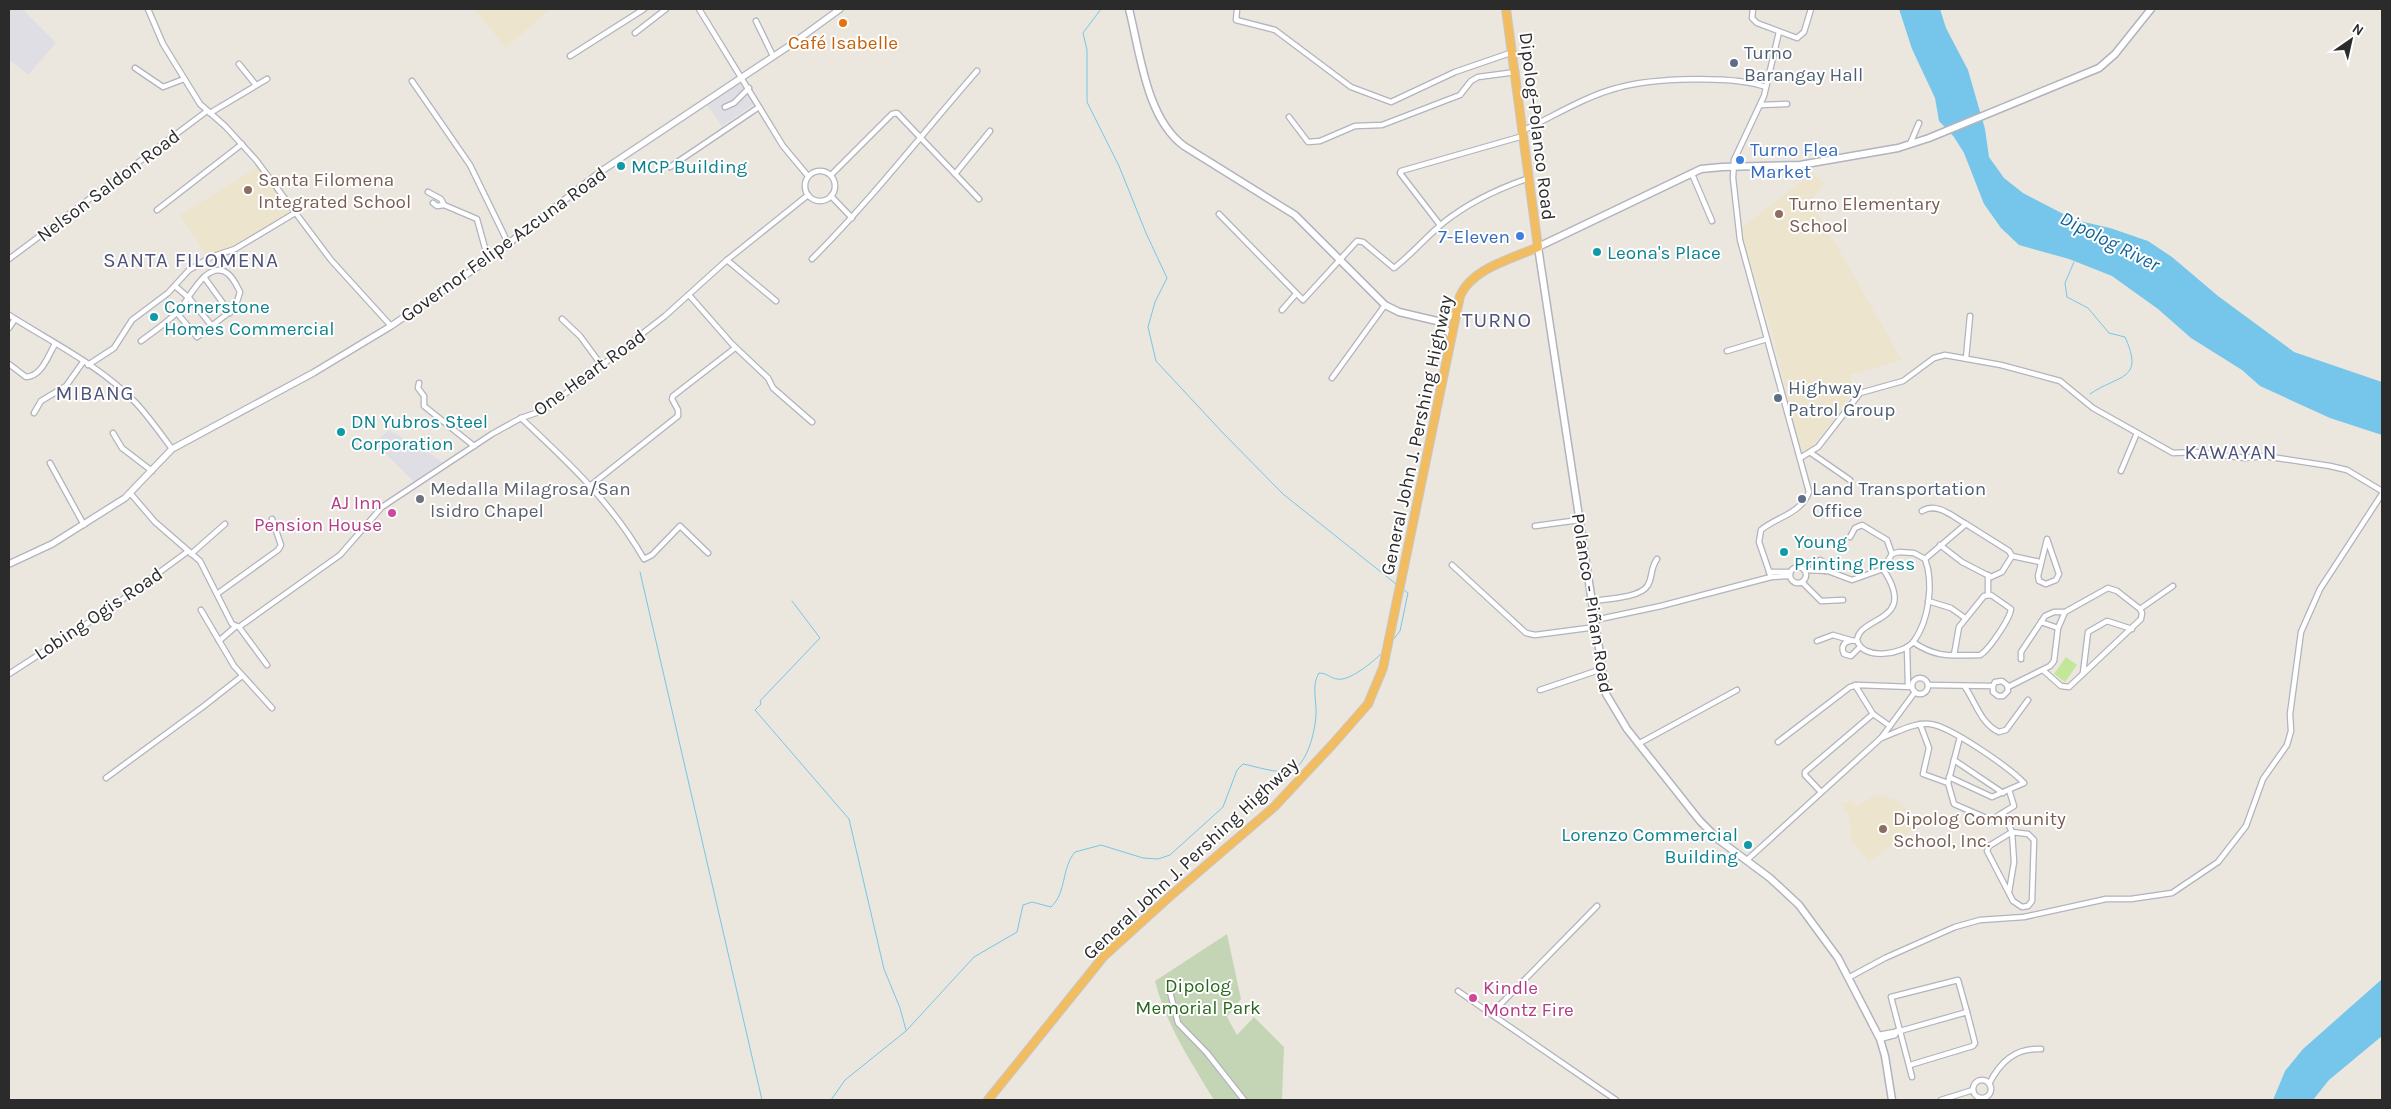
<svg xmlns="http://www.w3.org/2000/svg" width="2391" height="1109" font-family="Karla,sans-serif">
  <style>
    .industrial { fill: #e0dee5 }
    .education { fill: #ede4ce }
    .cemetery { fill: #c4d5b5 }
    .pitch { fill: #c2e798 }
    .water { fill: #75c6ea }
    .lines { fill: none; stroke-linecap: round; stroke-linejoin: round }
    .stream { stroke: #75c6ea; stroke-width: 1 }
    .minor-casing { stroke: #b1b3be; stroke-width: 7 }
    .tertiary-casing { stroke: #b1b3be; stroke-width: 8 }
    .secondary-casing { stroke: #b1b3be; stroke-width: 9 }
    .trunk-casing { stroke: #c8c8c8; stroke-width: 10 }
    .minor { stroke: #fff; stroke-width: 4.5 }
    .tertiary { stroke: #fff; stroke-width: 5.5 }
    .secondary { stroke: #fff; stroke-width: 6 }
    .trunk { stroke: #f2bc60; stroke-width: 8 }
    .food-dot { fill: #e8710a; stroke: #fff; stroke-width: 2 }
    .service-dot { fill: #5c6f8a; stroke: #fff; stroke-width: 2 }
    .shop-dot { fill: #3f7fe0; stroke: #fff; stroke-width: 2 }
    .culture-dot { fill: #0f9aa8; stroke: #fff; stroke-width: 2 }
    .education-dot { fill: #8d6e63; stroke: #fff; stroke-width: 2 }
    .worship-dot { fill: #6b7280; stroke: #fff; stroke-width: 2 }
    .hotel-dot { fill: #d1479c; stroke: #fff; stroke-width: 2 }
    .labels { text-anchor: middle; stroke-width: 4; stroke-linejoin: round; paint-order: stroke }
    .food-label { font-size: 19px; fill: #c56008; stroke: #fff }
    .service-label { font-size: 19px; fill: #4e5e75; stroke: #fff; text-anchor: start }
    .street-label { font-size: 19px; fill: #2b2b2b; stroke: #fff }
    .shop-label { font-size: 19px; fill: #366cbe; stroke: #fff; text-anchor: start }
    .culture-label { font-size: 19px; fill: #0d838f; stroke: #fff; text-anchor: start }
    .education-label { font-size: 19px; fill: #785e54; stroke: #fff; text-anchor: start }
    .worship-label { font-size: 19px; fill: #5b616d; stroke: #fff; text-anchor: start }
    .hotel-label { font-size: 19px; fill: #b23c85; stroke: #fff; text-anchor: end }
    .park-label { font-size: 19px; fill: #29661d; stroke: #fff }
    .water-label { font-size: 20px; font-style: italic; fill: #136497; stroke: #fff }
    .neighbourhood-label { font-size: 20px; letter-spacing: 1px; fill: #4d537a; stroke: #fff }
    .quarter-label { font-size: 21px; letter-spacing: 1px; fill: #4d537a; stroke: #fff }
  </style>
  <rect width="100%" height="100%" fill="#ece7de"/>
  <g class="industrial">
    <polygon points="9,9 22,9 56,43 28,75 9,59"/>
    <polygon points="737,81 739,84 743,82 756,103 722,126 705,102"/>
    <polygon points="389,430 431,454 442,462 414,482 374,442"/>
  </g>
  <g class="education">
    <polygon points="474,9 550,9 506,48"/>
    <polygon points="258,167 292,213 251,238 208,258 180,215"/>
    <polygon points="1812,173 1825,183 1811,201 1902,360 1850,375 1855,391 1809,451 1803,453 1799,446 1772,331 1752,270 1741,228"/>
    <polygon points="1882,795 1899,801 1919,825 1869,862 1849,837 1852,833 1848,814 1840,803 1845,804 1850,800 1856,807 1874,796"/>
  </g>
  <path class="cemetery" d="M1227,934L1241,999L1227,1017L1237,1035L1254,1017L1284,1047L1282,1100H1214C1191,1062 1166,1025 1155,981Z"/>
  <polygon class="pitch" points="2066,657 2077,665 2065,682 2054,674"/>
  <g class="water">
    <polygon points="1899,9 1940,9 1946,28 1968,70 1985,129 1989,157 2004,178 2023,193 2075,220 2110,228 2148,241 2172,257 2218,296 2294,352 2382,382 2382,435 2330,418 2260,386 2242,370 2191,338 2158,309 2112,276 2069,259 2019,245 2001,228 1984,204 1964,153 1954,137 1939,121 1935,98 1912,49"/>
    <polygon points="2382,979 2382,1036 2329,1080 2313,1100 2273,1100 2285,1071 2303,1049"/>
  </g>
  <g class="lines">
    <g class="stream">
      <polyline points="1101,9 1083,33 1087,50 1087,102 1119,166 1146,233 1167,278 1155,302 1148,327 1156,361 1223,433 1283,494 1396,584"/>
      <path d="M2074,262L2065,283L2067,297L2088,308L2109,333L2125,337C2145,381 2119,374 2090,394"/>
      <polyline points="640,572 762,1100"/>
      <polyline points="792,601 820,638 760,701 761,704 755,710 849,819 884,969 900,1008 906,1030"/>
      <polyline points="1393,640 1400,631 1408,593 1404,590"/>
      <path d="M831,1100L845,1080L906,1031L974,957L1017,932L1023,905L1032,902L1051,907C1067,892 1061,869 1075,852L1101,845L1143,858L1158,859L1170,855L1223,807L1237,770L1243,764C1254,766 1278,774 1289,771C1307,767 1315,732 1316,715C1317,702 1311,685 1319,673C1327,673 1330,678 1337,679C1349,682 1374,661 1382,653"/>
    </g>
    <g class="minor-casing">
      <g id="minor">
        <polyline points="148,9 163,44 200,104 225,126 256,160 331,260 391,326"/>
        <polyline points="699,9 783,146 808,176"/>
        <polyline points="1237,9 1236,20 1275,30 1351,87 1391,102 1455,72 1513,52"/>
        <polyline points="1753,9 1752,18 1757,23 1797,38 1804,32 1811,9"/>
        <polyline points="756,21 773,56"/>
        <polyline points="635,33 666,9"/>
        <polyline points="570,56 644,9"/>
        <polyline points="239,64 256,85"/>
        <polyline points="135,68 163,87 184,79"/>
        <polyline points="412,81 470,165 508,243"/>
        <polyline points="1761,105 1787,104"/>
        <polyline points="725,107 734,103 749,88"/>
        <polyline points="210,113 267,79"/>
        <polyline points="1289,117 1308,142 1320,141 1355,126 1382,125 1460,95 1471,81 1478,77 1516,72"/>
        <path d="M1522,131C1552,117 1586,96 1617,88C1652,78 1733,75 1766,87"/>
        <polyline points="1910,144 1919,123"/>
        <polyline points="670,167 759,107"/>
        <circle cx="820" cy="186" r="15"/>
        <polyline points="955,174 990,131"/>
        <polyline points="1692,174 1712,221"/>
        <polyline points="831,175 892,114 897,113 979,199"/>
        <polyline points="428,192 441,199 444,205 477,219 488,259"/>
        <polyline points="831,196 852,218"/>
        <polyline points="433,203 437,206 444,205"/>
        <polyline points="157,210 242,144"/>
        <path d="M1219,214L1303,300L1357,241L1363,242L1394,268C1411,255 1426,237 1443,223C1469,202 1497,189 1529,178"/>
        <polyline points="1440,225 1400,173 1401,171 1523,136"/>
        <polyline points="9,259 207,111"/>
        <path d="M812,259C871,200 922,134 977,71"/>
        <polyline points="727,260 776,301"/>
        <polyline points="204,277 230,313"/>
        <polyline points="175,286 189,298 212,326"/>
        <polyline points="689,295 732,344 768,378 773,388 812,422"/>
        <polyline points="1282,310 1296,294"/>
        <path d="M9,315C51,342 101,366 136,403C149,417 161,434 172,449"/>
        <polyline points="562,319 580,336 602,366"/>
        <polyline points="9,328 15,319"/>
        <path d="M141,341C154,331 170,321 180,309C189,299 207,259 227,273C233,277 237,286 240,292L235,308L197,337L177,313"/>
        <polyline points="1727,351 1767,339"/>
        <polyline points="1966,358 1970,316"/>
        <path d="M9,364L26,377C42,376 48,356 55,344"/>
        <polyline points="88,365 114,348 132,320 168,293 189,270 211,257 235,249 295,213"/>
        <polyline points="1332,378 1385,305"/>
        <polyline points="419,383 418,388 424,396 424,406 474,446"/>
        <polyline points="34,413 41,401 66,386 83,362"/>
        <path d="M521,418C568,462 612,503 644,559L652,555L680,526L708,553"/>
        <polyline points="113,433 122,448 152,471"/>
        <polyline points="1811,453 1850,480"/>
        <polyline points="1800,458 1818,447 1860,393 1903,381 1934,358 1945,355 2001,365 2060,381 2093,408 2173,453 2196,452 2245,458 2264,456 2330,466 2347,470 2382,491"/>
        <polyline points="50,463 84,525"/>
        <polyline points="2121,471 2137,433"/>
        <polyline points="591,485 678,416 678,410 672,399 673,396 735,348"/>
        <polyline points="131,494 155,522 200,561 232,624 239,627 340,555 382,507 492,434 521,418 542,411 561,397 665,316 727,260 808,195"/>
        <path d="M1922,511C1937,502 1952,516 1966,524"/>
        <polyline points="1535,526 1579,520"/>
        <polyline points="1850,537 1855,528 1862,525 1887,540 1892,554"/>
        <polygon points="2047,539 2059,574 2056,580 2046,584 2039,581 2038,576"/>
        <polyline points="191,554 225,524"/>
        <polyline points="2012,556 2040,562"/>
        <polyline points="1452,565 1526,633 1535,635 1596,627"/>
        <circle cx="1798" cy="575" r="8"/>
        <path d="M1883,569C1919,623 1860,615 1857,640C1862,661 1904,655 1914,641C1929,620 1934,583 1925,559"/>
        <polyline points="1805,570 1828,571 1852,580 1883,569 1892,554 1899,552 1914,553 1925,559 1966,524 2009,551 2012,556 2002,572 1991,577 1962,562 1940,545"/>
        <polyline points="1813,570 1814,564 1820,560 1825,563 1826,571"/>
        <polyline points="1769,572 1790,572"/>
        <path d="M1771,577L1759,542L1761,530C1776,517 1801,514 1809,492L1740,240L1733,178L1734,160L1764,96L1779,32"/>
        <polyline points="1802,582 1821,601 1843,600"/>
        <polyline points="217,594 278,550 281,545 272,519"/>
        <polyline points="1988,594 1988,575"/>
        <path d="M1592,601C1606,599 1641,598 1648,585C1653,576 1650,569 1657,559"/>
        <polyline points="1928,601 1951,608 1965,618"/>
        <polyline points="2140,609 2173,586"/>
        <polyline points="201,610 234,666 272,708"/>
        <polyline points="1595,620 1661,606 1771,577 1789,576"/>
        <polyline points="2041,622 2058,628"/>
        <polyline points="239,627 267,665"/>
        <polyline points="219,641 235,627"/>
        <polyline points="1817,641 1833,635 1850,640"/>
        <path d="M1857,641C1849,639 1839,643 1844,654L1851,656L1860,647"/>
        <path d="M1913,642C1938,659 1952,655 1980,655C1988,651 2010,619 2011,609L1991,595L1984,596L1959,627L1954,655"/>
        <polyline points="1907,647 1908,685"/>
        <polyline points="2021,659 2021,652 2045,616 2054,612 2065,612 2108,588 2117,591 2140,609 2142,613 2141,619 2069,687 2061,686 2044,671"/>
        <polyline points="2083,673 2088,632 2107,621 2132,629"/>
        <polyline points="9,674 108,610 187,552"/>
        <circle cx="1920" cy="686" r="8"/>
        <polyline points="1855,685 1873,714 1890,726"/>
        <polyline points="1928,685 1993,686 1995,682 2002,681 2007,685 2008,691 2003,696 1998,696 1993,692 1993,686"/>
        <path d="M1965,687C1976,703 1981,724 1999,732L2006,730L2028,700"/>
        <polyline points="2008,687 2050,666 2054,661 2058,628 2065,612"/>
        <polyline points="1540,690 1602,669"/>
        <polyline points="1920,724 1929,748 1923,774 1948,783"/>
        <polyline points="1960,737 1948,783 1954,804 1991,820 2014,806 2009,790"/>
        <path d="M1881,738C1896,733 1914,722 1930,724C1950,726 2010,768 2024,783L1992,797L1949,777"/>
        <polyline points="1778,742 1850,687 1858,685 1912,687"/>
        <polyline points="1638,744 1737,690"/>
        <polyline points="1954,760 2003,793"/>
        <polyline points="106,778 204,706 242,676"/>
        <polyline points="1821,792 1805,775 1805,772 1873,714"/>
        <polyline points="2003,813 2012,832 1989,846 1987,851 2013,901 2022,907 2028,906 2032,901 2034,840 2028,834 2012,832 2014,862 2009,892"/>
        <polyline points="1747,860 1881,738 1915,692"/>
        <polyline points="1597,906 1491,1014 1616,1100"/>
        <polyline points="1848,978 1885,958 1955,927 1980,920 2024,917 2106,899 2131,899 2172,893 2218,862 2246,826 2263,779 2287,745 2291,731 2290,714 2301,632 2320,589 2382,494"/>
        <polyline points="1458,991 1491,1014"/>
        <polyline points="1170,992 1178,1023 1207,1053 1244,1100"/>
        <polyline points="1878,1035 1900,1031 1967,1012 1975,1043 1973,1046 1910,1065"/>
        <polyline points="1880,1039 1895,1035 1897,1031"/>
        <polyline points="1912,1077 1891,997 1958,980 1967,1012"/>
        <circle cx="1982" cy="1089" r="9"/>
        <path d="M1989,1084C2000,1062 2015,1048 2041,1049"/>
        <polyline points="1941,1100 1973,1090"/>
      </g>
    </g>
    <g class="tertiary-casing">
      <polyline id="tertiary" points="9,564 52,544 125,498 172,449 313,373 391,326 486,261 603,170 792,44 840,9"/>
    </g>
    <g class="secondary-casing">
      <g id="secondary">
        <path d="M1129,9C1140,52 1146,118 1184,146L1295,215L1385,305L1399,312L1437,321L1454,315"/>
        <polyline points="1437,321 1451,335"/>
        <polyline points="1892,1100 1885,1056 1880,1039 1838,958 1799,905 1770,878 1719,840 1700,821 1627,729 1606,694 1538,247 1701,169 1722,167 1800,165 1898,148 1929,138 2099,68 2115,54 2151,9"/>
      </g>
    </g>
    <g class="trunk-casing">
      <path id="trunk" d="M988,1100L1104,956L1168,898L1274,807L1332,745L1368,704L1383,668L1460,296C1472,268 1512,259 1538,247L1506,9"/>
    </g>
    <use href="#minor" class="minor"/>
    <use href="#tertiary" class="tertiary"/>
    <use href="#secondary" class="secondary"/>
    <use href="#trunk" class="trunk"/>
  </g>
  <circle class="food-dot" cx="843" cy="23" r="5"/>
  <g class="service-dot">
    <circle cx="1734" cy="63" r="5"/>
    <circle cx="1778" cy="398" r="5"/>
    <circle cx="1802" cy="499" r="5"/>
  </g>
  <g class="shop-dot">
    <circle cx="1740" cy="160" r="5"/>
    <circle cx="1520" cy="236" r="5"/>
  </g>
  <g class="culture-dot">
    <circle cx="621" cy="166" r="5"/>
    <circle cx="1597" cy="252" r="5"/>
    <circle cx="154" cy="317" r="5"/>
    <circle cx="341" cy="432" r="5"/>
    <circle cx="1784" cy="552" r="5"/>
    <circle cx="1748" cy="845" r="5"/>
  </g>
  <g class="education-dot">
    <circle cx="248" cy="190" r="5"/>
    <circle cx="1779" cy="214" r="5"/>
    <circle cx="1883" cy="829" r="5"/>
  </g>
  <circle class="worship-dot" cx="420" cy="499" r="5"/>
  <g class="hotel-dot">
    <circle cx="392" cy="513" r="5"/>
    <circle cx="1473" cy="998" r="5"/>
  </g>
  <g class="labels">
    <g class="food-label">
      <text x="843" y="49">Café Isabelle</text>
    </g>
    <g class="service-label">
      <text x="1744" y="59">Turno<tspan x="1744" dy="22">Barangay Hall</tspan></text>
      <text x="1788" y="394">Highway<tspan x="1788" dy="22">Patrol Group</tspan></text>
      <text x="1812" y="495">Land Transportation<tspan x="1812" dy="22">Office</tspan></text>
    </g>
    <g class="street-label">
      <text transform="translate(1538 126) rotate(83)" y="7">Dipolog-Polanco Road</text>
      <text transform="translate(108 185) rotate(-37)" y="7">Nelson Saldon Road</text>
      <text transform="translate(503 244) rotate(-36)" y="7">Governor Felipe Azcuna Road</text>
      <text transform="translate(589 372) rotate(-36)" y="7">One Heart Road</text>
      <text transform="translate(1416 435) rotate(-78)" y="7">General John J. Pershing Highway</text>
      <text transform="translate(1593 603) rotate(81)" y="7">Polanco - Piñan Road</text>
      <text transform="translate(98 613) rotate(-34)" y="7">Lobing Ogis Road</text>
      <text transform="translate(1190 858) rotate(-43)" y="7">General John J. Pershing Highway</text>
    </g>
    <g class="shop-label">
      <text x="1750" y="156">Turno Flea<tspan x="1750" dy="22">Market</tspan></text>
      <text x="1510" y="243" text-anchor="end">7-Eleven</text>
    </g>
    <g class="culture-label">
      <text x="631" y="173">MCP Building</text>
      <text x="1607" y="259">Leona's Place</text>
      <text x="164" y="313">Cornerstone<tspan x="164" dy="22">Homes Commercial</tspan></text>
      <text x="351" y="428">DN Yubros Steel<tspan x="351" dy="22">Corporation</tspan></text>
      <text x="1794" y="548">Young<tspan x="1794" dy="22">Printing Press</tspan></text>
      <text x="1738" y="841" text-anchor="end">Lorenzo Commercial<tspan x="1738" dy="22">Building</tspan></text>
    </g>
    <g class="education-label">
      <text x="258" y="186">Santa Filomena<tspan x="258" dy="22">Integrated School</tspan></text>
      <text x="1789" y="210">Turno Elementary<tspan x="1789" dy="22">School</tspan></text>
      <text x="1893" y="825">Dipolog Community<tspan x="1893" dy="22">School, Inc.</tspan></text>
    </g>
    <g class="worship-label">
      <text x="430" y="495">Medalla Milagrosa/San<tspan x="430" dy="22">Isidro Chapel</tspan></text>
    </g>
    <g class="hotel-label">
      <text x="382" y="509">AJ Inn<tspan x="382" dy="22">Pension House</tspan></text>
      <text x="1483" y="994" text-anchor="start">Kindle<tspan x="1483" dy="22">Montz Fire</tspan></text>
    </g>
    <g class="park-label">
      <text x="1198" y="992">Dipolog<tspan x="1198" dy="22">Memorial Park</tspan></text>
    </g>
    <g class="water-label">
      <text transform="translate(2110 241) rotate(27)" y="7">Dipolog River</text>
    </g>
    <g class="neighbourhood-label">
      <text x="95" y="400">MIBANG</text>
      <text x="2231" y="459">KAWAYAN</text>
    </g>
    <g class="quarter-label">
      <text x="191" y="267">SANTA FILOMENA</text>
      <text x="1497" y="327">TURNO</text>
    </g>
  </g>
  <rect width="2391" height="1109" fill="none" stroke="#2b2b2b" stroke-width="20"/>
  <g transform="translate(2351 40) rotate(34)" stroke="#ffffff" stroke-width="4" paint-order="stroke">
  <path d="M0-4L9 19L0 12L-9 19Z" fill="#2b2b2b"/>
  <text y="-8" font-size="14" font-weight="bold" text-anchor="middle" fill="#2b2b2b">N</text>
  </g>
</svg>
